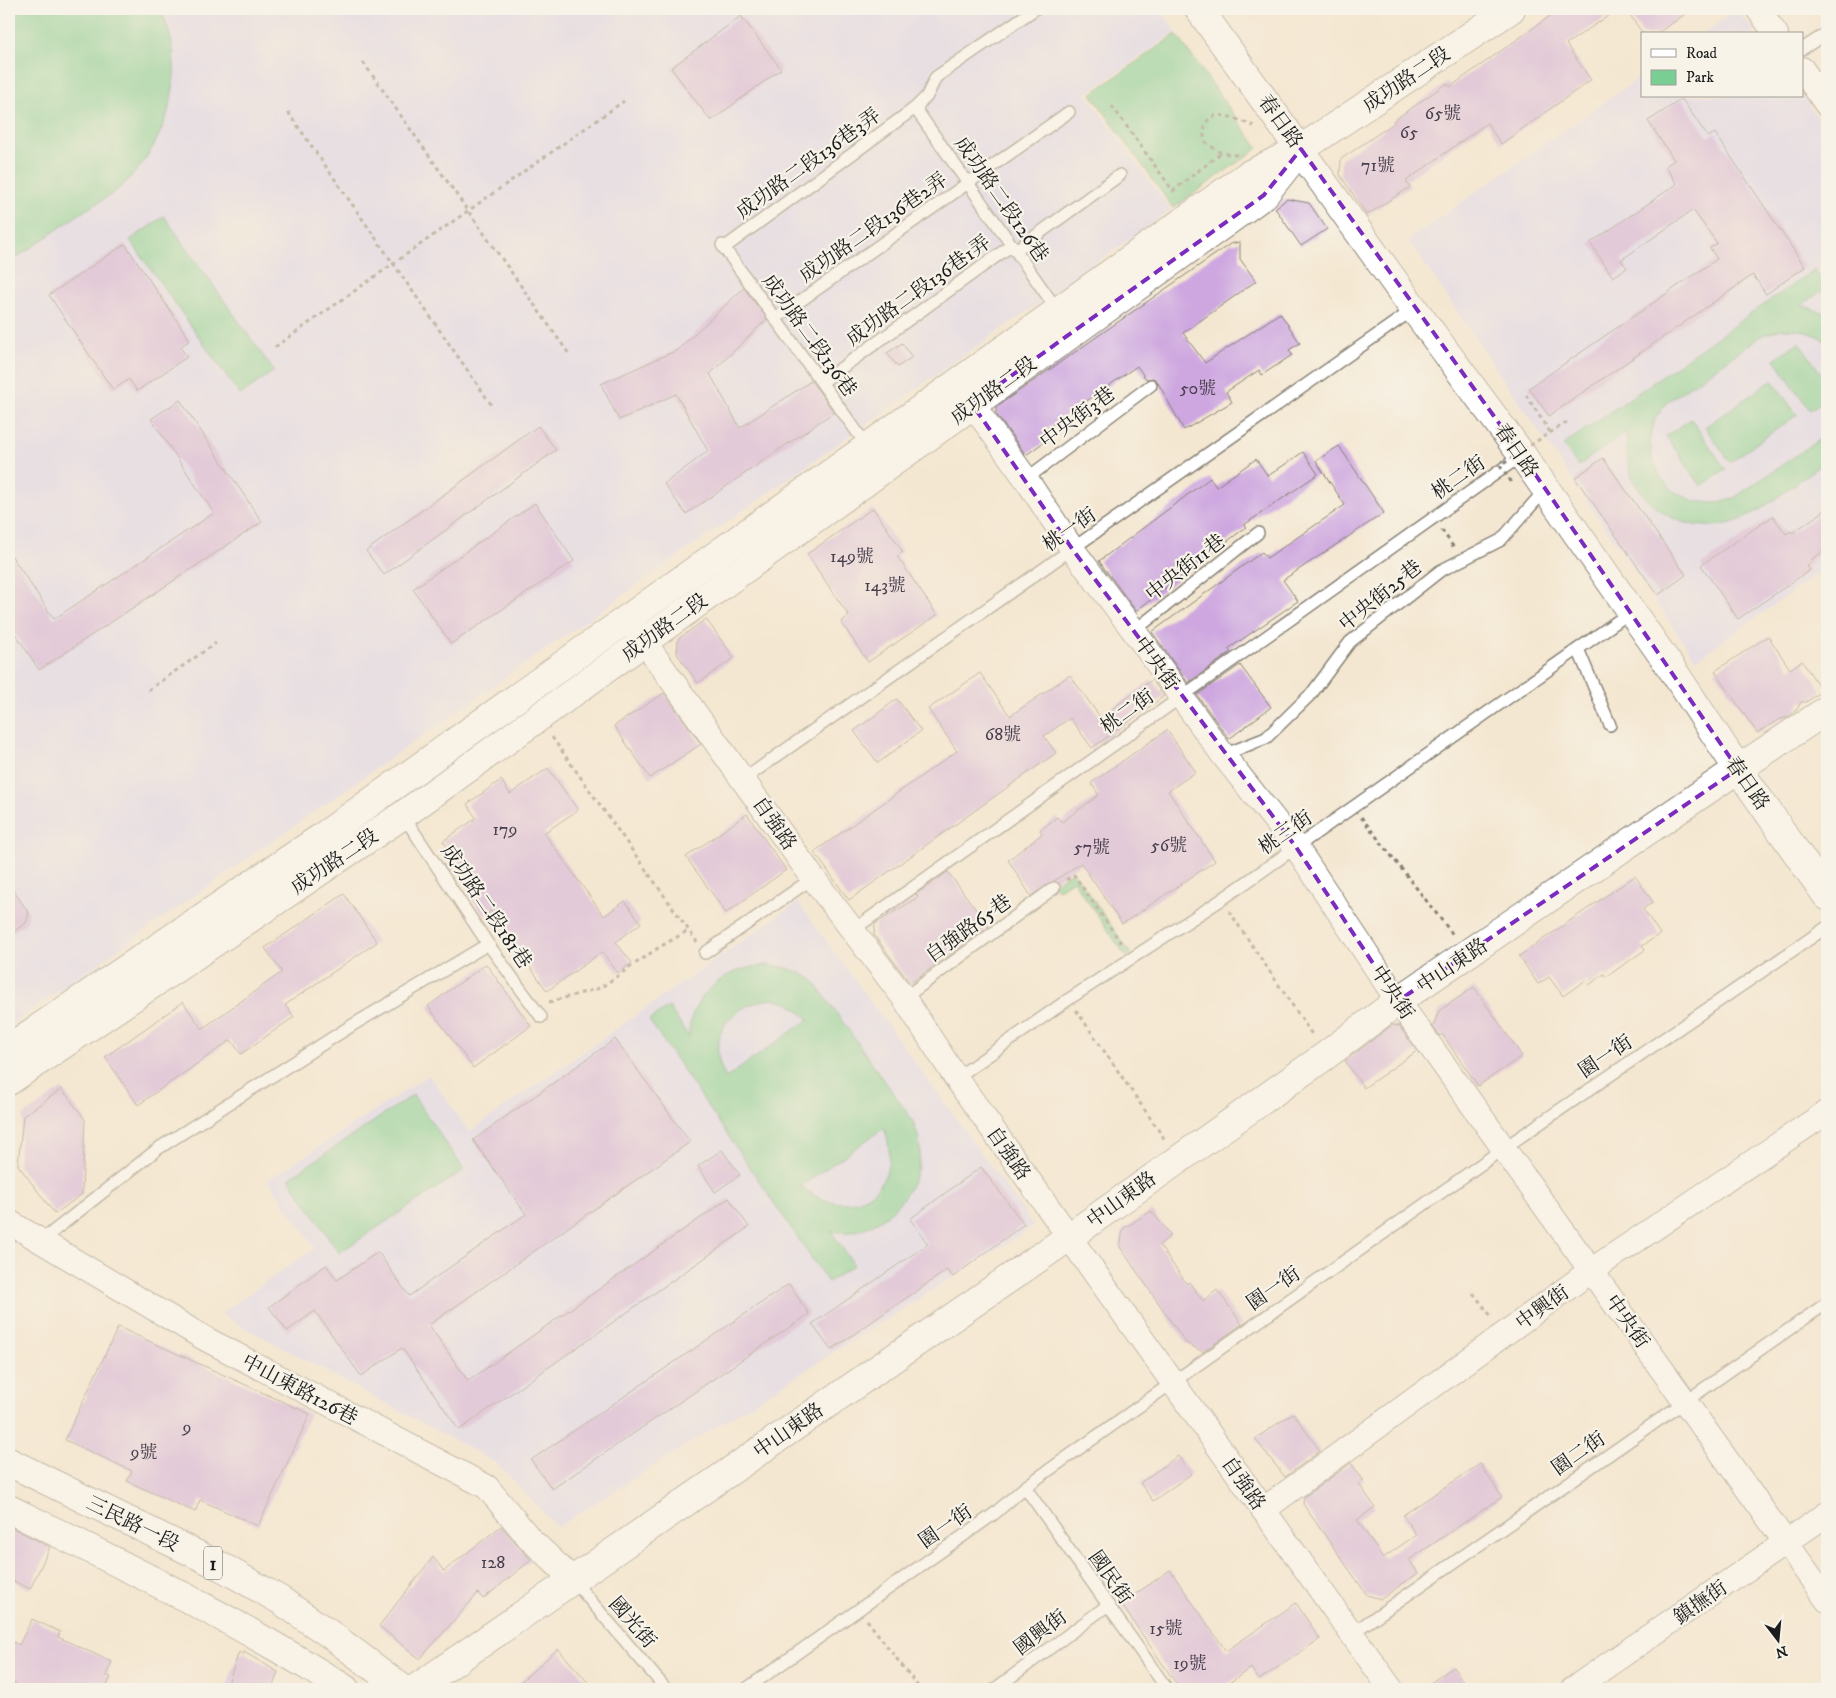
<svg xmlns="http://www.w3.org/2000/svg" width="1836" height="1698" font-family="'IM FELL DW Pica','Noto Serif TC',serif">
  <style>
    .built { fill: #dad6f7 }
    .green { fill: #79cf93; stroke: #4a7658; fill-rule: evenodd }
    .building { fill: #cea7e0 }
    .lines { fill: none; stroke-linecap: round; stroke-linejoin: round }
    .service-casing { stroke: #888276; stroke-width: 14 }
    .minor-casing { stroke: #888276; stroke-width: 26 }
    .tertiary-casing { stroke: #888276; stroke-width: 30 }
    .secondary-casing { stroke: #888276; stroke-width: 30 }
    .primary-casing { stroke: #888276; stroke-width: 30 }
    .path { stroke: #888276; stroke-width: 3; stroke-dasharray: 4 4; stroke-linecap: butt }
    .service { stroke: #fff; stroke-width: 11 }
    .minor { stroke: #fff; stroke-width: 24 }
    .tertiary { stroke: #fff; stroke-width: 28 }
    .secondary { stroke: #fff; stroke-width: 28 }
    .primary { stroke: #fff; stroke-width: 28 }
    .path-bridge { stroke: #888276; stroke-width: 3; stroke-dasharray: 4 4; stroke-linecap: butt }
    .marked { fill: none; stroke: #7b2cbf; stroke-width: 4; stroke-dasharray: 10 6; stroke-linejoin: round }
    .labels { text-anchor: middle; stroke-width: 4.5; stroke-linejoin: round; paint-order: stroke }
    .number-label { font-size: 18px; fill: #483f4d }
    .shield { fill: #f7f3e8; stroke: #5e5c59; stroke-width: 1 }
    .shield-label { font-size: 19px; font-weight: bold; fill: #1c1c1c }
    .street-label { font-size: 20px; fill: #1c1c1c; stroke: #f7f3e8 }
  </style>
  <rect width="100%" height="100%" fill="#f7f3e8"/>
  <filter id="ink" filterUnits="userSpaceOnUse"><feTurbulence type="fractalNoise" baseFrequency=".02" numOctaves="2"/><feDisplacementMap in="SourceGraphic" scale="10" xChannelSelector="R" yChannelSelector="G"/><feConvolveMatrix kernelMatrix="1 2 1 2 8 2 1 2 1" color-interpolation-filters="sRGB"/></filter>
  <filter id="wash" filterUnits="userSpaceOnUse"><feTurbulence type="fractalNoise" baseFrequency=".0096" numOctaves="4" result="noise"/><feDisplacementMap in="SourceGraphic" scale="20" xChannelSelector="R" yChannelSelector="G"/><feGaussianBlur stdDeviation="1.12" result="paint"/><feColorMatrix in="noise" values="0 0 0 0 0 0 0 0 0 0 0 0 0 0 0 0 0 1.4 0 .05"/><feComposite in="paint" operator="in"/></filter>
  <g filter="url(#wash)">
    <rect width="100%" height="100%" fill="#f4e7d1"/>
    <g class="built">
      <polygon points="9,9 1160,9 1176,32 1086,94 1171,210 9,1026"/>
      <polygon points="1736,10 1757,34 1703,34"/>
      <polygon points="1642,76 1642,96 1802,95 1827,132 1827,567 1696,660 1408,240"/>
      <polygon points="798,902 1034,1226 557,1527 498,1464 220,1314 315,1248 268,1180 429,1075 469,1132"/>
    </g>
    <g class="green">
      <path d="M9,9H160C190,68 170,141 122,186C111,196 97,203 84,211C59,228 34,246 9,263Z"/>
      <polygon points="1176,34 1258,148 1173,208 1091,94"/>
      <polygon points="164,216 274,371 240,395 130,240"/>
      <path d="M1815,269L1827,287L1802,305L1827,314V343L1818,336L1801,330L1782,329L1763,335L1667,402L1655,419L1650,439L1652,459L1661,478L1675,492L1694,501L1714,503L1734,498L1827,434V460C1804,476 1773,503 1749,516C1707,538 1657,523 1634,481C1626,466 1627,448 1626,432L1578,466L1563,445Z"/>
      <polygon points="1799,342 1827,382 1827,398 1810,410 1774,359"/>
      <polygon points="1772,380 1797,415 1730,462 1705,427"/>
      <polygon points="1691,419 1726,470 1701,486 1666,436"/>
      <polygon points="1073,871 1131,954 1127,958 1073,880 1058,890 1053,884"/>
      <path d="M768,965C786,967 798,970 813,980L911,1118C916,1128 920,1139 920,1151C920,1193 875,1241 831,1231L854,1265L828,1282L649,1020L669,1007L689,1037C687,1006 715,976 744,969C752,967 760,966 768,965ZM772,999L788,1003L809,1019L726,1078C704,1038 729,1004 772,999ZM884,1128C907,1188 849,1227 801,1186Z"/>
      <polygon points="413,1095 464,1170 339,1253 289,1178"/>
    </g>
    <g id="blocks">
      <g class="building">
        <polygon points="1560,9 1619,9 1566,44 1591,80 1501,144 1487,123 1406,181 1410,187 1367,215 1340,175 1341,159 1394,123 1393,121 1447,83 1450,87"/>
        <polygon points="1626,9 1693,9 1656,34 1643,34"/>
        <polygon points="741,16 781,69 711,121 671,68"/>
        <polygon points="1682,99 1708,137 1715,133 1805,267 1766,294 1753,275 1549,416 1529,388 1717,259 1710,248 1717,243 1693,210 1621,260 1627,268 1613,277 1590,243 1677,184 1665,166 1674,160 1648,121"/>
        <polygon points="1287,199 1309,203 1327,229 1301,246 1275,208"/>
        <polygon points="1240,242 1240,259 1256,281 1183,333 1205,363 1280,313 1300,343 1289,350 1292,355 1262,375 1259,370 1226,392 1232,402 1184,430 1157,381 1153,378 1146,379 1137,366 1045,430 1051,437 1026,455 996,414 996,407 1230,244"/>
        <polygon points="125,244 190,340 180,347 187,357 137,391 129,379 113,390 49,295"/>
        <polygon points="744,288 767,319 710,374 740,428 811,381 834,412 686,514 664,484 708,451 676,394 619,420 601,384 677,350"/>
        <polygon points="902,343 912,357 898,367 887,353"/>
        <polygon points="180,400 262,522 39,670 9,624 9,552 54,619 214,513 151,419"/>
        <polygon points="538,426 556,450 384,575 366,551"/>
        <polygon points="1339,446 1384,513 1283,580 1298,601 1228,649 1231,652 1188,683 1152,632 1262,552 1267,558 1345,505 1316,461"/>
        <polygon points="1303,452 1318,474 1244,525 1246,527 1136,611 1099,561 1210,478 1216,487 1256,459 1268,476"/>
        <polygon points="1603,458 1686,575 1658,595 1575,478"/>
        <polygon points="535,503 574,561 451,644 413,589"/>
        <polygon points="873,508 903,552 897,556 937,615 868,662 841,622 849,616 807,554"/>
        <polygon points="1827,509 1827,549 1811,560 1812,562 1807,566 1810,570 1738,619 1701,565 1773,516 1786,534 1791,531 1792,533"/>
        <polygon points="706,619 734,658 698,683 677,654 678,639"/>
        <polygon points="1768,636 1790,669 1802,661 1822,691 1806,702 1801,702 1797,709 1788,717 1778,720 1757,733 1715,671"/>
        <polygon points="1240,665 1271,707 1229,739 1197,695"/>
        <polygon points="980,673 1010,716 1070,675 1100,717 1152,680 1164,696 1092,748 1070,718 1044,736 1056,753 849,900 814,852 957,751 928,709"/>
        <polygon points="664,693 701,744 650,778 614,726"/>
        <polygon points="897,699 921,731 878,763 854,731"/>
        <polygon points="1167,730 1196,772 1168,791 1215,861 1122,924 1081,863 1031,896 1008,860 1042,834 1040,830 1057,817 1062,822 1099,795 1091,783"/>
        <polygon points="548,768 578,810 544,833 604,916 625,901 641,923 616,942 632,963 618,973 602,952 547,991 491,911 484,916 469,894 477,889 443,841 476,818 467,804 501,780 510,794"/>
        <polygon points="747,814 786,870 726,913 686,857"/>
        <polygon points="948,872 989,927 910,983 874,935 875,924 918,897 916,894"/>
        <polygon points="1635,876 1653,902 1643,909 1660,934 1642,946 1645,950 1606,977 1604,974 1589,985 1586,980 1563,996 1549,977 1538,984 1519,956"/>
        <polygon points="9,884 29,913 26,923 9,935"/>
        <polygon points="344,894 377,942 285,1005 294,1017 241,1054 231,1040 138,1105 105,1057 183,1002 202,1029 282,972 265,948"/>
        <polygon points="486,964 531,1026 473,1068 428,1006"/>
        <polygon points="1474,987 1522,1056 1478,1086 1442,1034 1440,1036 1433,1027 1439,1011"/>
        <polygon points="1392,1025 1399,1026 1417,1051 1364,1088 1345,1061"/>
        <polygon points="615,1039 690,1142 429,1325 468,1381 729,1198 749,1227 459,1430 402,1348 361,1376 315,1311 287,1331 269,1307 326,1265 337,1280 378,1252 409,1296 526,1214 473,1140"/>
        <polygon points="62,1089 85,1119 82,1194 55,1214 18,1165 23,1116"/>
        <polygon points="722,1150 740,1175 715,1192 698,1166"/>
        <polygon points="981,1167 1024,1224 953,1277 947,1270 831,1350 812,1324 928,1244 910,1219"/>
        <polygon points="1151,1211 1171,1235 1159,1245 1187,1284 1189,1282 1203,1301 1217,1290 1242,1324 1203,1352 1186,1343 1120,1247 1123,1229"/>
        <polygon points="789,1284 809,1314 552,1489 531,1460"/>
        <polygon points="118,1327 310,1414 258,1526 200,1500 195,1512 127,1481 132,1471 65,1440"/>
        <polygon points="1293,1413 1320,1451 1285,1477 1255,1439"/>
        <polygon points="1178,1456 1191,1474 1153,1501 1140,1483"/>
        <polygon points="1351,1463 1364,1481 1359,1484 1375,1507 1357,1520 1383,1558 1416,1535 1403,1515 1480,1464 1502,1497 1409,1560 1418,1573 1381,1599 1367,1595 1303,1504 1304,1497"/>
        <polygon points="9,1526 50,1547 30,1589 9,1579"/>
        <polygon points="501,1526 531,1560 483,1599 478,1593 420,1659 379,1626 433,1557 444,1571"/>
        <polygon points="1170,1570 1226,1651 1296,1603 1320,1639 1259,1680 1251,1668 1220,1689 1180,1689 1121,1604"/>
        <polygon points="32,1619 60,1632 58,1637 112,1662 106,1675 111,1677 105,1689 14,1689 16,1684 9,1681 9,1640 19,1645"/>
        <polygon points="558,1649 594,1689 512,1689"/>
        <polygon points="239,1652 243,1655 244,1652 278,1672 272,1689 226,1689"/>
        <polygon points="1453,1667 1469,1689 1422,1689"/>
      </g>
    </g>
  </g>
  <g filter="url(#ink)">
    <use href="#blocks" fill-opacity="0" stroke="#888276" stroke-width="1"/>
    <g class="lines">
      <g class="service-casing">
        <g id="service">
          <polyline points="1802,49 1827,33"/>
          <polyline points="915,108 1058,311"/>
          <polyline points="722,245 868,447"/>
          <polyline points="724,248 915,108 927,96 936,77 1035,9"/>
          <polyline points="1016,250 1120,175"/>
          <polyline points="776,318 1069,112"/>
          <polyline points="822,382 1012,245"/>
          <polyline points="1026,479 1151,385"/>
          <polyline points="1134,631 1258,533"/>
          <polyline points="1578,649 1610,725"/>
          <polyline points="1223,755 1266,738 1312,693 1350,642 1440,571 1501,540 1545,490"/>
          <polyline points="744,779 1414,309"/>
          <polyline points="403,815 488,944 541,1017"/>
          <polyline points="853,930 1522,455"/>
          <polyline points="705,953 813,878"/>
          <polyline points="904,998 1054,888"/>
          <polyline points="956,1078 1069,999 1221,900 1632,611"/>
          <polyline points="41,1241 159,1148 351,1026 488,944"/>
          <polyline points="1025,1487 1167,1689"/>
          <polyline points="572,1579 666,1689"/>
          <polyline points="1351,1634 1827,1303"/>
          <polyline points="746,1689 994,1514 1025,1487 1504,1148 1827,927"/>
          <polyline points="995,1689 1108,1605"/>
        </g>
      </g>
      <g class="minor-casing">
        <g id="minor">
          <polyline points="1758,9 1776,34"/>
          <polyline points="1802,69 1827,105"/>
          <polyline points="962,390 1026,479 1073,550 1134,631 1223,755 1296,847 1398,1001 1827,1600"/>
          <polyline points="633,626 813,878 904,998 956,1078 1391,1689"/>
          <polyline points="9,1222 204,1338 487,1487 530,1539 572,1579"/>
          <polyline points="1263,1510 1592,1270 1827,1112"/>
          <polyline points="1573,1689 1827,1514"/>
        </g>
      </g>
      <g class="tertiary-casing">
        <g id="tertiary">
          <polyline points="9,1048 322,837 1248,175 1301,149 1511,9"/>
          <polyline points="9,1081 403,815 1264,195 1295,156"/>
          <polyline points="415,1689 1069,1237 1325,1056 1398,1001 1738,769 1827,896"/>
        </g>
      </g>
      <g class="secondary-casing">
        <polyline id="secondary" points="1199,9 1414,309 1522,455 1676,675 1738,769 1827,710"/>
      </g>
      <g class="primary-casing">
        <g id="primary">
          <polyline points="9,1462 222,1567 280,1600 331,1635 403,1689"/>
          <path d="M9,1509C123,1565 237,1620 345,1689"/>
        </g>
      </g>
      <g class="path">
        <polyline points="363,62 569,354"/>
        <polyline points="1112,106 1173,191 1221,153"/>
        <polyline points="288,112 493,407"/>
        <path d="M1237,155L1221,153L1204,141C1201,102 1232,117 1254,126"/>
        <polyline points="275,347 624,101"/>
        <polyline points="1526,395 1550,432"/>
        <polyline points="1543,437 1569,421"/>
        <polyline points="1442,530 1454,548"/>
        <polyline points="148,690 216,643"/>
        <polyline points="552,737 697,942"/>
        <polyline points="1361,817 1454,936"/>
        <polyline points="1066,880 1074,875 1123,946"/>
        <polyline points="1229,911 1313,1036"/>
        <polyline points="549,1002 600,988 658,948 689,930"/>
        <polyline points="1076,1010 1166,1141"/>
        <polyline points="1473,1293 1492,1317"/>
        <polyline points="867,1620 920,1689"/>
      </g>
      <use href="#service" class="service"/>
      <use href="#minor" class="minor"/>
      <use href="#tertiary" class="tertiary"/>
      <use href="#secondary" class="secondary"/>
      <use href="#primary" class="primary"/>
      <polyline class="path-bridge" points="1511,482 1500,466 1543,437"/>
    </g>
  </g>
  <path d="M0 0H1836V1698H0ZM1301,149L1522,455L1738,769L1398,1001L1296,847L1073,550L972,404L1264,195Z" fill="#f4e7d1" fill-opacity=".55" fill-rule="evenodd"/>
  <path class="marked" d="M1301,149L1522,455L1738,769L1398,1001L1296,847L1073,550L972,404L1264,195Z"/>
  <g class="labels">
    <g class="number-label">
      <text x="1443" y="119">65號</text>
      <text x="1409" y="138">65</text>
      <text x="1378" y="171">71號</text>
      <text x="1198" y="394">50號</text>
      <text x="852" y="562">149號</text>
      <text x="885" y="591">143號</text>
      <text x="1003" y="740">68號</text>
      <text x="505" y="835">179</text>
      <text x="1169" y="851">56號</text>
      <text x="1092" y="853">57號</text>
      <text x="187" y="1433">9</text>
      <text x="144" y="1458">9號</text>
      <text x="493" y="1568">128</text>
      <text x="1166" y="1634">15號</text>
      <text x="1190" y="1669">19號</text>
    </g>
    <rect class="shield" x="204" y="1546.5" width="18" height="33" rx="4"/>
    <g class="shield-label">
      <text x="213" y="1570">1</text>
    </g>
    <g class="street-label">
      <text transform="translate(1406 79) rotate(-34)" y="7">成功路二段</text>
      <text transform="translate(1281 121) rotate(54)" y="7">春日路</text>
      <text transform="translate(808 163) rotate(-36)" y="7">成功路二段136巷3弄</text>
      <text transform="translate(1002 199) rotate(55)" y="7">成功路二段126巷</text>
      <text transform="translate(873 227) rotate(-35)" y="7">成功路二段136巷2弄</text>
      <text transform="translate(918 290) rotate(-36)" y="7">成功路二段136巷1弄</text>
      <text transform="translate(810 335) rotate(54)" y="7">成功路二段136巷</text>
      <text transform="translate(993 390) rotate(-36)" y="7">成功路二段</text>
      <text transform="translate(1077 417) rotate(-37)" y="7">中央街3巷</text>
      <text transform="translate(1517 450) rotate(55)" y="7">春日路</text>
      <text transform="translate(1458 477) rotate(-35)" y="7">桃二街</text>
      <text transform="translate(1069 529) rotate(-35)" y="7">桃一街</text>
      <text transform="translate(1185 567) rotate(-38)" y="7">中央街11巷</text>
      <text transform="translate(1380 595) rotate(-39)" y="7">中央街25巷</text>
      <text transform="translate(664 627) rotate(-36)" y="7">成功路二段</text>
      <text transform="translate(1157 663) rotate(54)" y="7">中央街</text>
      <text transform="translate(1127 711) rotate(-36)" y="7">桃二街</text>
      <text transform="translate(1748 783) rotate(55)" y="7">春日路</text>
      <text transform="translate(775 823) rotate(55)" y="7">自強路</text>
      <text transform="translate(1285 832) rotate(-35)" y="7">桃三街</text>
      <text transform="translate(334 861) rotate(-34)" y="7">成功路二段</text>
      <text transform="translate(487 906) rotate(56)" y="7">成功路二段181巷</text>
      <text transform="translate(968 928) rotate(-36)" y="7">自強路65巷</text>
      <text transform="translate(1452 965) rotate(-34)" y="7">中山東路</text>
      <text transform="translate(1393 992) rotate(56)" y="7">中央街</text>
      <text transform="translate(1605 1056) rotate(-34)" y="7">園一街</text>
      <text transform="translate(1009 1153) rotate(55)" y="7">自強路</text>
      <text transform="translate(1121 1199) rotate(-36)" y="7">中山東路</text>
      <text transform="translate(1273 1288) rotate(-35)" y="7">園一街</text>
      <text transform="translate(1542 1307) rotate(-36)" y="7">中興街</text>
      <text transform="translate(1628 1321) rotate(55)" y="7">中央街</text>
      <text transform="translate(300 1389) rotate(28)" y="7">中山東路126巷</text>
      <text transform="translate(788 1430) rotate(-35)" y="7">中山東路</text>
      <text transform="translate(1578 1453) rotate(-35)" y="7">園二街</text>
      <text transform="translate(1244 1483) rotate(55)" y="7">自強路</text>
      <text transform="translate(133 1523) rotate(26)" y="7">三民路一段</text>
      <text transform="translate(945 1526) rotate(-35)" y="7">園一街</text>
      <text transform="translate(1111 1577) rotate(55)" y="7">國民街</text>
      <text transform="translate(1700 1602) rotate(-35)" y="7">鎮撫街</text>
      <text transform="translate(633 1622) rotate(49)" y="7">國光街</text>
      <text transform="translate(1040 1632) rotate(-37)" y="7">國興街</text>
    </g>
  </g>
  <rect width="1836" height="1698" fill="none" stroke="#f7f3e8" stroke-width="30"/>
  <rect x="1641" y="32" width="162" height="65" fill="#f7f3e8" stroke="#9f9d96"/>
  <rect x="1651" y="49" width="25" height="8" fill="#ffffff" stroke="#9f9d96"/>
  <text x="1686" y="58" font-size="15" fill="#1c1c1c">Road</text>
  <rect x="1651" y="70" width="25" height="15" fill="#79cf93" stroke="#9f9d96"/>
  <text x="1686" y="82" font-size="15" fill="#1c1c1c">Park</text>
  <g transform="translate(1778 1640) rotate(164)" stroke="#f7f3e8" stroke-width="4" paint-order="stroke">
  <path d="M0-4L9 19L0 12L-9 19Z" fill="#1c1c1c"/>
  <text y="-8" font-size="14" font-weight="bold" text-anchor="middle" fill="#1c1c1c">N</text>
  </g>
</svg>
